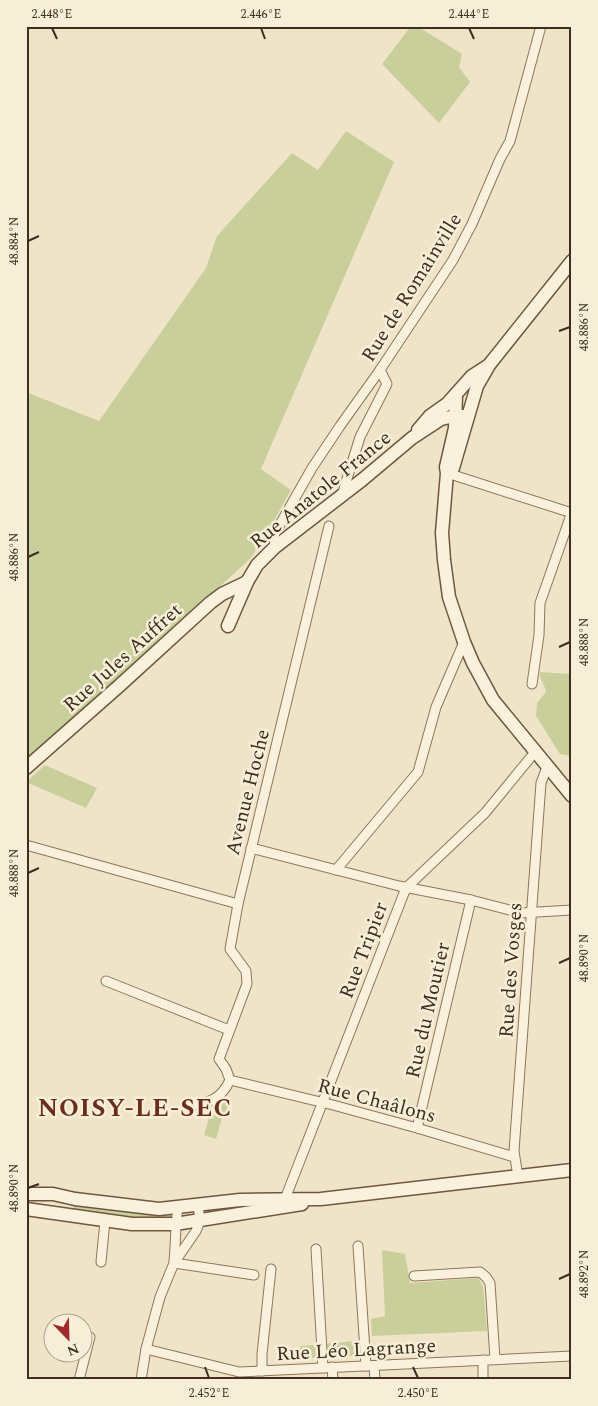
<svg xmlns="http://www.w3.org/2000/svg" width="598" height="1406" font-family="Spectral,serif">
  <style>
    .green { fill: #c9cf9b }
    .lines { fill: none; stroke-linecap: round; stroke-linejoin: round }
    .street-casing { stroke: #8d765c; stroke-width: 11 }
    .secondary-casing { stroke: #6f573f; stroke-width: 15 }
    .street { stroke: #faf1dc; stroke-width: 9 }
    .secondary { stroke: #faf1dc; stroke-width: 12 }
    .ticks { fill: none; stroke: #3d2e20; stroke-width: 2 }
    .labels { text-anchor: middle; stroke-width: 5; stroke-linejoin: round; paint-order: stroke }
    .street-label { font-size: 20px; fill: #3d2e20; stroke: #f7eed8 }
    .district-label { font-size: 25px; font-weight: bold; letter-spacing: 1px; fill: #6b2e1e; stroke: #f7eed8 }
    .neatline { fill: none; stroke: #3d2e20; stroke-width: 2 }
    .ticks-label { font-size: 12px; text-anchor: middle; fill: #3d2e20 }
  </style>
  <rect width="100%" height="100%" fill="#f0e4c8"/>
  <g class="green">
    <polygon points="411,26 417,26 462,54 459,67 470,82 439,123 382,64"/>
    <polygon points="346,131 394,162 261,469 291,490 276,517 251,558 52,740 26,759 26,392 99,421 206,268 217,236 292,153 318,170"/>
    <path d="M540,672L572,674V756L560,754L536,716L537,703L546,692C545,684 539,680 540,672Z"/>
    <polygon points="45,765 97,788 86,808 26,782"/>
    <polygon points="224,1102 229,1104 225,1116 206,1112"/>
    <polygon points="210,1114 222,1118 216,1139 204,1135"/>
    <polygon points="74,1204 171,1214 171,1218 163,1222 72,1213"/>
    <polygon points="382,1250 405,1254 410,1283 478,1278 483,1286 487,1331 372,1336 371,1319 385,1316"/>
    <polygon points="366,1340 367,1355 296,1359 298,1350 301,1346"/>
  </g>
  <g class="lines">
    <g class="street-casing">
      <g id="street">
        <polyline points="447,473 572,513"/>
        <polyline points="342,495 360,437 387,384 380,370"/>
        <polyline points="275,547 274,535 312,468 340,426 380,370 453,260 472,224 500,159 510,141 541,26"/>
        <polyline points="532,684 539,635 540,603 572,512"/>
        <polyline points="26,845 238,904"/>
        <polyline points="251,848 399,886 471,900 521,913 572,910"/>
        <polyline points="336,870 418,772 436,707 464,642"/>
        <polyline points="106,981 229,1030"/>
        <polyline points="230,1080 333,1105 417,1128 514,1157"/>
        <path d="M187,1105C207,1104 221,1100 230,1080L226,1069L219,1059L247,984L246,971L230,949L238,904L329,526"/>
        <polyline points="417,1128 471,900"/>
        <polyline points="518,1177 514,1151 541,783 547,767"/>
        <polyline points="285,1199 404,893 407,887 485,813 535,752"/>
        <polyline points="358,1246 366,1366"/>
        <polyline points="316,1249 323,1368"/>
        <path d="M174,1260C176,1242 175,1225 178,1207"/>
        <polyline points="101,1262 105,1221"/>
        <polyline points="174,1263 254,1275"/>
        <polyline points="414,1276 480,1272 486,1277 490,1283 495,1359"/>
        <polyline points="146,1349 239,1372 572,1356"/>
        <polyline points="483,1360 483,1380"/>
        <polyline points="374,1366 375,1380"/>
        <polyline points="332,1367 333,1380"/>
        <polyline points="262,1371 262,1354 271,1269"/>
        <polyline points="79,1380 90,1337"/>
        <polyline points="141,1380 146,1349 160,1297 174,1263 196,1231 200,1221 198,1205"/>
      </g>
    </g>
    <g class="secondary-casing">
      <g id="secondary">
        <polyline points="456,394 455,428 446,467 447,473 442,533 444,560 449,597 464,642 473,663 493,700 572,796"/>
        <polyline points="418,430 430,416 447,404 472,376 489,365 572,261"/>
        <polyline points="453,468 477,386 488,367"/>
        <polyline points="228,626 247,582 257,565 275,547 362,480 412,438 441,419 455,416 468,416"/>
        <polyline points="26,768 119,686 210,603 222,594 247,582"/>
        <polyline points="26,1194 53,1194 75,1199 159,1209 240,1200 321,1199 572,1170"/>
        <polyline points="26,1209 132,1224 175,1224 302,1204"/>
      </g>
    </g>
    <use href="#street" class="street"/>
    <use href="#secondary" class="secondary"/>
  </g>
  <path class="ticks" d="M52,28L57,39M261,28L265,39M469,28L474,39M28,241L39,236M559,331L570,327M28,557L39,552M559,647L570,642M28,873L39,868M559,963L570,958M28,1188L39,1184M559,1279L570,1274M205,1367L209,1378M413,1367L418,1378"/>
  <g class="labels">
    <g class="street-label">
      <text transform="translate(411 287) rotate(-58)" y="7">Rue de Romainville</text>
      <text transform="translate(320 489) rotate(-39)" y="7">Rue Anatole France</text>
      <text transform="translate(122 657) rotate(-42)" y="7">Rue Jules Auffret</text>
      <text transform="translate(247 792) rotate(-76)" y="7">Avenue Hoche</text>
      <text transform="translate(363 950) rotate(-69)" y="7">Rue Tripier</text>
      <text transform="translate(510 970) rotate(-86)" y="7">Rue des Vosges</text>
      <text transform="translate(427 1010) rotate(-77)" y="7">Rue du Moutier</text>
      <text transform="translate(377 1100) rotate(15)" y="7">Rue Chaâlons</text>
      <text transform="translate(356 1349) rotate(-3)" y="7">Rue Léo Lagrange</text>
    </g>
    <g class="district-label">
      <text x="135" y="1116">NOISY-LE-SEC</text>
    </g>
  </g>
  <rect width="598" height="1406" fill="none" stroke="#f7eed8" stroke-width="55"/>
  <g transform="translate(68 1338) rotate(157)"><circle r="24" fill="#f7eed8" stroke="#ada18e"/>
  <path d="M0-4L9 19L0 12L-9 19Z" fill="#9e2a2b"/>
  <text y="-8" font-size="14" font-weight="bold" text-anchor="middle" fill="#3d2e20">N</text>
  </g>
  <rect x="28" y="28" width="542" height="1350" class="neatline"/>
  <g class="ticks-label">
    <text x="52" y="18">2.448°E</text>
    <text x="261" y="18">2.446°E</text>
    <text x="469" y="18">2.444°E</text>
    <text transform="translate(14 241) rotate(-90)" y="4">48.884°N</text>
    <text transform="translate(584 327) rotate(-90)" y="4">48.886°N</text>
    <text transform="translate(14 557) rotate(-90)" y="4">48.886°N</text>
    <text transform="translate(584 642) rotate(-90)" y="4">48.888°N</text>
    <text transform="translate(14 873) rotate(-90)" y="4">48.888°N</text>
    <text transform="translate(584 958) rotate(-90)" y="4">48.890°N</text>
    <text transform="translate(14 1188) rotate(-90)" y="4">48.890°N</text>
    <text transform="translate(584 1274) rotate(-90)" y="4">48.892°N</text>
    <text x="209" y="1397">2.452°E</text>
    <text x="418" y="1397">2.450°E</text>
  </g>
</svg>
